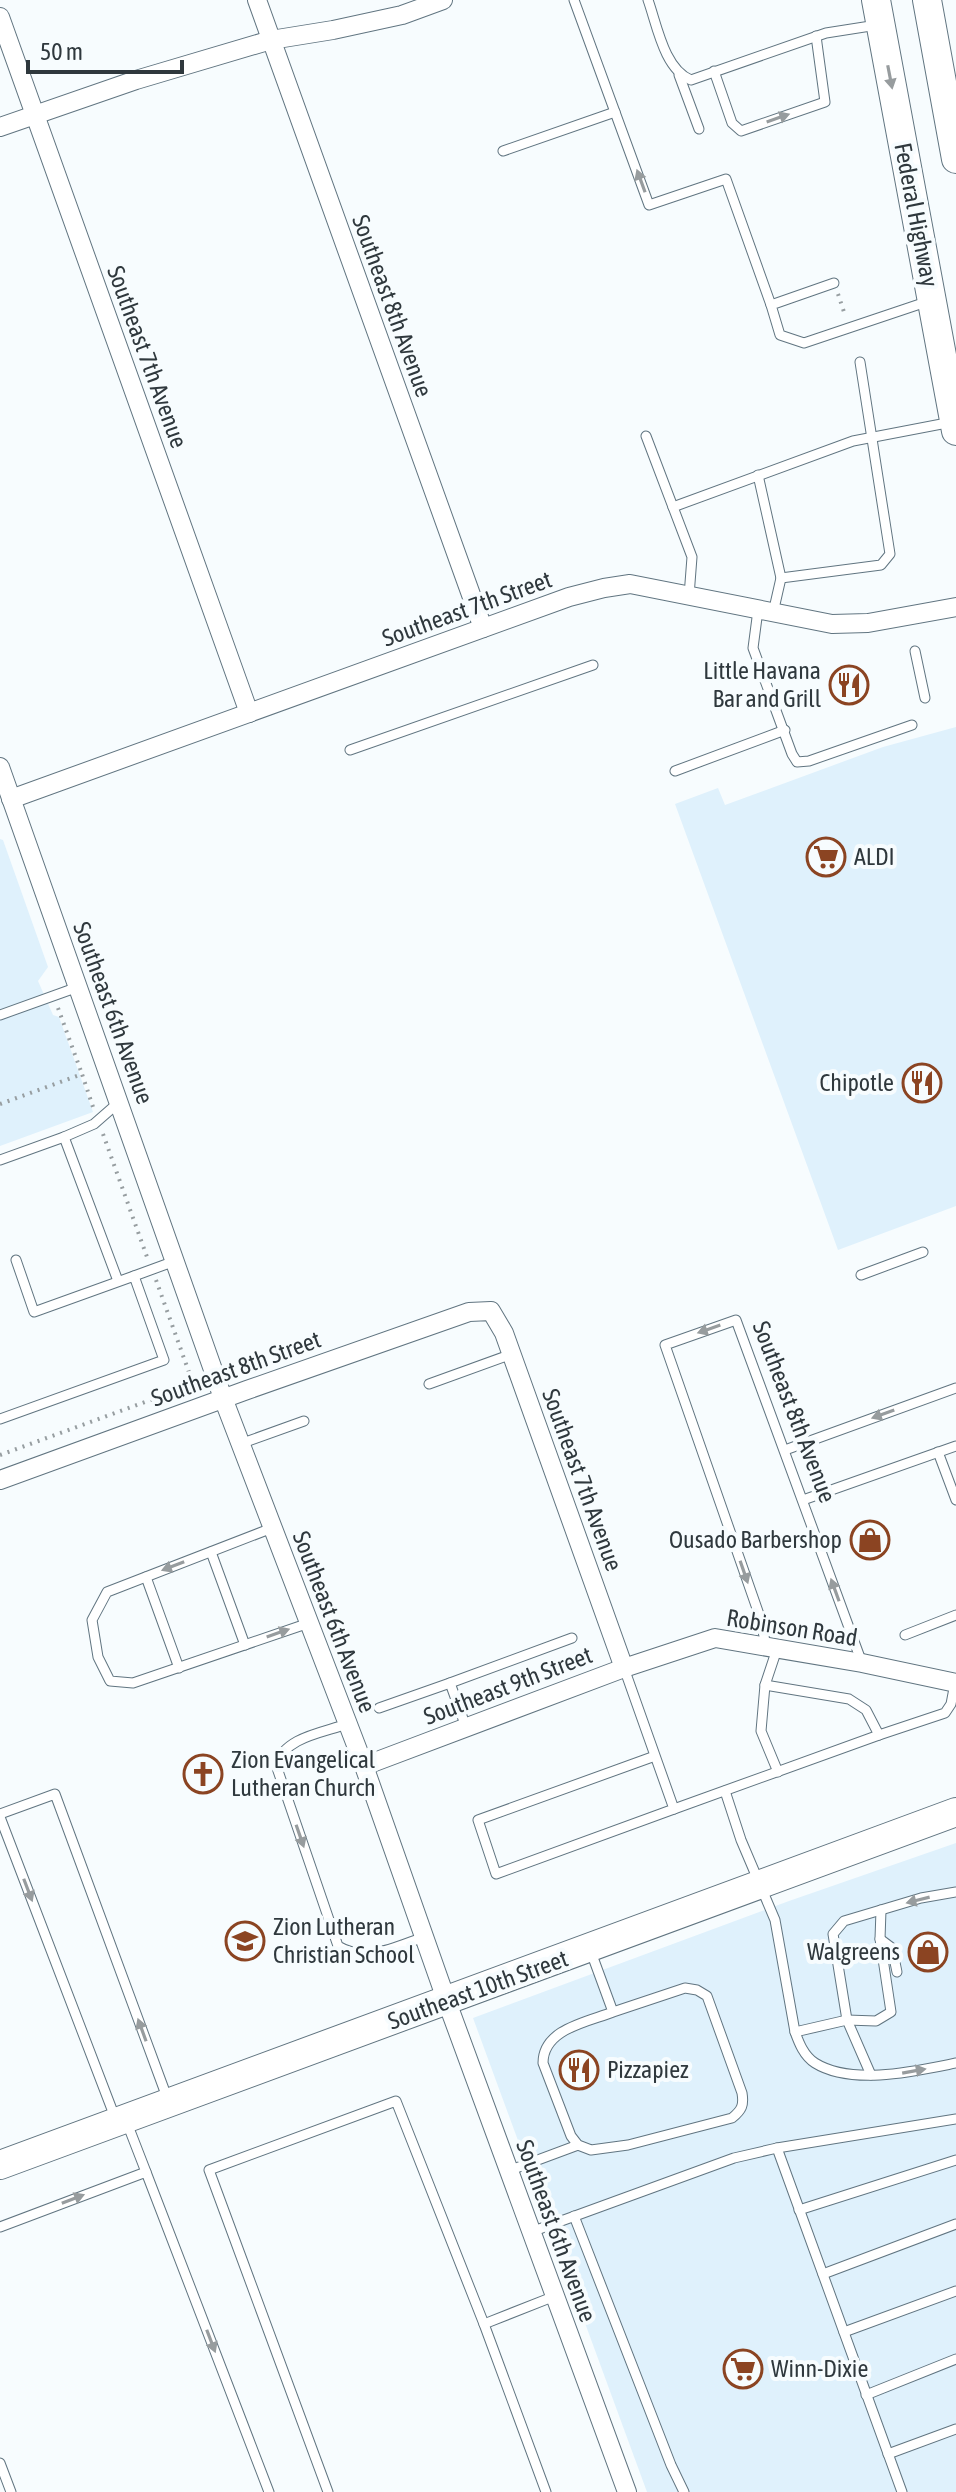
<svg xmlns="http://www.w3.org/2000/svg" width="956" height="2492" font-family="'Asap Condensed',sans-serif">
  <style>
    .built { fill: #dff1fc }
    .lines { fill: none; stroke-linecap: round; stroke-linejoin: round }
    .service-casing { stroke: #617581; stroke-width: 11 }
    .minor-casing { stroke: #617581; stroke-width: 20 }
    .primary-casing { stroke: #617581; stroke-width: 30 }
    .path { stroke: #979ea1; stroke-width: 4; stroke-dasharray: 2 6; stroke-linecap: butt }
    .service { stroke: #fff; stroke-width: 9 }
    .minor { stroke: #fff; stroke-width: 18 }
    .primary { stroke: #fff; stroke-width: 28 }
    .oneway { fill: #979c9e }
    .labels { text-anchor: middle; stroke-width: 8; stroke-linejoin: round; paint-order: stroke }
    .street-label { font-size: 24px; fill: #2f383d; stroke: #f7fcfe }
    .poi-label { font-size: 24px; fill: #2f383d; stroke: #f7fcfe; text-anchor: start }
  </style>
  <rect width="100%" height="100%" fill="#f7fcfe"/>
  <g class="built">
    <polygon points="956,727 956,1206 838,1250 675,804 718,788 725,805 883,747"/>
    <polygon points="0,839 3,840 48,967 38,981 53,1015 59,1017 93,1112 0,1146"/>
    <polygon points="956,1843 956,2492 647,2492 473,2018 789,1901"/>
  </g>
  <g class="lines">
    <g class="service-casing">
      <g id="service">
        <polyline points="574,0 649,205 726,179 771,305"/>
        <path d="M648,0C657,25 664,69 691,80L826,33L877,25"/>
        <polyline points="714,71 732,123 741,131 825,102 816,36"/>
        <polyline points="679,75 699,129"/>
        <polyline points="503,151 615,112"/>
        <polyline points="834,283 771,305 780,335 804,343 929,301"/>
        <polyline points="646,436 692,557 689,596"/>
        <polyline points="758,475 781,578 881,565 890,554 860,362"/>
        <polyline points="673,507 853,441 952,422"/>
        <polyline points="758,610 753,648 792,754 797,762 809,761 912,725"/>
        <polyline points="773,613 781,578"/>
        <polyline points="915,651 925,698"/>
        <polyline points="350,750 593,665"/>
        <polyline points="675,771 785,730"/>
        <polyline points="0,1015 78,987"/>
        <polyline points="64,1137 94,1124 118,1103"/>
        <polyline points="0,1160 64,1137 118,1281"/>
        <polyline points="861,1275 923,1252"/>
        <polyline points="134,1276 175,1261"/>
        <polyline points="429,1384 512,1354"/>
        <polyline points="0,1419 164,1360 134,1276 34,1312 16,1260"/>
        <polyline points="240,1444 304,1421"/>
        <polyline points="785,1450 956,1388"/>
        <polyline points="938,1452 956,1500"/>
        <polyline points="803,1500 956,1446"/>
        <polyline points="272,1528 107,1592 92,1620 98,1657 110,1681 133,1683 309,1623"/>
        <polyline points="211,1552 245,1645"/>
        <polyline points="146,1577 179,1668"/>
        <polyline points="905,1635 956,1615"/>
        <polyline points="766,1647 761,1620 665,1345 736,1320 862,1663"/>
        <polyline points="777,1649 765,1685 761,1731 778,1772"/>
        <polyline points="624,1668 674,1809 496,1874 478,1820 655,1756"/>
        <polyline points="450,1683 572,1638"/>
        <polyline points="379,1708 450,1683 466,1727"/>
        <path d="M347,1724C322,1733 285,1737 276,1765L338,1946C366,1963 395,1947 424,1937"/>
        <polyline points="879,1735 945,1713 951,1704 955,1683"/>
        <path d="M725,1791L741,1840L775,1920L795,2032C799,2043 804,2056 815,2063C852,2086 916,2071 956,2063"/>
        <polyline points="674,1809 879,1735 866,1710 849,1699 765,1685"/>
        <polyline points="0,1814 55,1794 168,2100"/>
        <polyline points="0,1817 116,2120"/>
        <polyline points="880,1939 892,1948 897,1972"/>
        <path d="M591,1952L613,2012L685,1988L697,1990L707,1996L742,2093C744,2105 742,2110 732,2118L628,2145L591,2150L578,2145L571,2136L543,2063C543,2029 587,2022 613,2012"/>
        <polyline points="795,2032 847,2020 876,2021 891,2012 880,1939 881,1910"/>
        <polyline points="871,2075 847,2020 833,1934 844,1921 921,1898 956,1892"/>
        <polyline points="127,2123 146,2172"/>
        <polyline points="777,2148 902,2492"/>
        <polyline points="508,2171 578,2145"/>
        <polyline points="799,2210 956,2160"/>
        <polyline points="574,2216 671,2465 684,2492"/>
        <polyline points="0,2227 146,2172 269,2492"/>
        <polyline points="531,2232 734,2158 777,2148 956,2119"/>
        <polyline points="823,2274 956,2224"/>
        <polyline points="484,2324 555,2296"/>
        <polyline points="844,2332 956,2291"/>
        <polyline points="866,2395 956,2359"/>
        <polyline points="888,2454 956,2429"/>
        <polyline points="0,2463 11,2492"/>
        <polyline points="328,2492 209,2170 396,2101 484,2324 546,2492"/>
      </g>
    </g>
    <g class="minor-casing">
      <g id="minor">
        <polyline points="257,0 483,628"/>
        <polyline points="0,17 249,713"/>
        <polyline points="0,127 136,80 271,40 333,30 402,15 443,0"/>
        <polyline points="0,767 223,1398 364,1766 447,2002 627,2492"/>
        <polyline points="11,799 569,597 604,588 630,584 832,624 868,623 956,607"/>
        <polyline points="0,1480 247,1390 469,1312 491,1311 504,1333 624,1668"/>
        <polyline points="364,1766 624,1668 715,1638 862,1663 956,1683"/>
      </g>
    </g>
    <g class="primary-casing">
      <g id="primary">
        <polyline points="876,0 956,431"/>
        <polyline points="927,0 956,159"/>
        <polyline points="0,2165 956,1812"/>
      </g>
    </g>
    <g class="path">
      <polyline points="838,294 844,312"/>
      <polyline points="58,1008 82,1074"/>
      <polyline points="0,1104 82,1074 93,1107"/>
      <polyline points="103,1134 147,1257"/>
      <polyline points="156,1280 195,1389"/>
      <polyline points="0,1455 194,1384"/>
    </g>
    <use href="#service" class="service"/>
    <use href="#minor" class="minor"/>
    <use href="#primary" class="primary"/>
  </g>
  <defs><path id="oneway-solid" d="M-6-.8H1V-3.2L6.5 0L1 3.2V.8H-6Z" transform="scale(2)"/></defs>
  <g class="oneway">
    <use href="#oneway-solid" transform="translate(890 77) rotate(79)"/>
    <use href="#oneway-solid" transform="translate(778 118) rotate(-19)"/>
    <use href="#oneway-solid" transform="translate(641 181) rotate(-110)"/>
    <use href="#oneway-solid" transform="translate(709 1329) rotate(161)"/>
    <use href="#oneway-solid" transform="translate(883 1414) rotate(160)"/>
    <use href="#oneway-solid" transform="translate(173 1566) rotate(159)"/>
    <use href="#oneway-solid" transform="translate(744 1572) rotate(71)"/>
    <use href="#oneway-solid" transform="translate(835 1590) rotate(-110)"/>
    <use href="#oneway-solid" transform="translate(278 1633) rotate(-19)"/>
    <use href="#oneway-solid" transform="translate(300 1836) rotate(71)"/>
    <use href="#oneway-solid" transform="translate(28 1890) rotate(69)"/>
    <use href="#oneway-solid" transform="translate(918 1900) rotate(166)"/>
    <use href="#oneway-solid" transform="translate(142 2030) rotate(-110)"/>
    <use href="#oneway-solid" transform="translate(914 2071) rotate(-10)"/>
    <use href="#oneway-solid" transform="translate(73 2199) rotate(-21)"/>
    <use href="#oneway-solid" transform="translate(211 2341) rotate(69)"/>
  </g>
  <defs>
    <g id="restaurant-ring" transform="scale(2)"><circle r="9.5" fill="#f7fcfe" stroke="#8b4422" stroke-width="1.5"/><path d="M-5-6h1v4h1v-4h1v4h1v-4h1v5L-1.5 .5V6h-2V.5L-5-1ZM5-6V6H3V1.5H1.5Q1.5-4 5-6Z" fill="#8b4422"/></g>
    <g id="supermarket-ring" transform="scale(2)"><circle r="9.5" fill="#f7fcfe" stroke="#8b4422" stroke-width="1.5"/><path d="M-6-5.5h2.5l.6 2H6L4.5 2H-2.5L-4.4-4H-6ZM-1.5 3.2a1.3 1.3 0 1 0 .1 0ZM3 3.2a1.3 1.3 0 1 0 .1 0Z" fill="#8b4422"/></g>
    <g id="shop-ring" transform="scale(2)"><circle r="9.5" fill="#f7fcfe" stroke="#8b4422" stroke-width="1.5"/><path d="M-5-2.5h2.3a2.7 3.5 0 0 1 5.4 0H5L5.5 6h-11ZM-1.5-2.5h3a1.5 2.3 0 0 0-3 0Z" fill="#8b4422"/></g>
    <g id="church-ring" transform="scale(2)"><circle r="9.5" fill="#f7fcfe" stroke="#8b4422" stroke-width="1.5"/><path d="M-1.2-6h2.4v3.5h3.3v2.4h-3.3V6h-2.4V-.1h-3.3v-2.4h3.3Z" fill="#8b4422"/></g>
    <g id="school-ring" transform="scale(2)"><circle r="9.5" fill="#f7fcfe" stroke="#8b4422" stroke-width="1.5"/><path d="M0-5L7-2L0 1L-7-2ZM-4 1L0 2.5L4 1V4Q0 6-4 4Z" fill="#8b4422"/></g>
  </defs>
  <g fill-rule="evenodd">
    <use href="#restaurant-ring" x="849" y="685"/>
    <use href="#supermarket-ring" x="826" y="857"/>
    <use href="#restaurant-ring" x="922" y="1083"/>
    <use href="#shop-ring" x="870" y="1540"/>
    <use href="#church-ring" x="203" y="1774"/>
    <use href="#school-ring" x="245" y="1941"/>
    <use href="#shop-ring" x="928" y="1952"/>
    <use href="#restaurant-ring" x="579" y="2070"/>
    <use href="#supermarket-ring" x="743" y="2369"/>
  </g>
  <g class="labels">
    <g class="street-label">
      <text transform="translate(916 215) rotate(79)" y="8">Federal Highway</text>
      <text transform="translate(392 306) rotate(70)" y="8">Southeast 8th Avenue</text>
      <text transform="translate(147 357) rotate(70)" y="8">Southeast 7th Avenue</text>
      <text transform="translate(467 609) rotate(-20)" y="8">Southeast 7th Street</text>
      <text transform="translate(113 1013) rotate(70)" y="8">Southeast 6th Avenue</text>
      <text transform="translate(236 1369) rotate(-20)" y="8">Southeast 8th Street</text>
      <text transform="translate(794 1412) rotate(69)" y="8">Southeast 8th Avenue</text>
      <text transform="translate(582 1480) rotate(70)" y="8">Southeast 7th Avenue</text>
      <text transform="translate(334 1622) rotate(69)" y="8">Southeast 6th Avenue</text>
      <text transform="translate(792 1628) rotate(9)" y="8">Robinson Road</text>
      <text transform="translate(508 1686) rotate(-21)" y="8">Southeast 9th Street</text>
      <text transform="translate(478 1990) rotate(-20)" y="8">Southeast 10th Street</text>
      <text transform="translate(556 2231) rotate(70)" y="8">Southeast 6th Avenue</text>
    </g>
    <g class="poi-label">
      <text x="821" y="679" text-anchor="end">Little Havana<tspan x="821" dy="28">Bar and Grill</tspan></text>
      <text x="854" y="865">ALDI</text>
      <text x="894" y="1091" text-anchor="end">Chipotle</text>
      <text x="842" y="1548" text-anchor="end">Ousado Barbershop</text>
      <text x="231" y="1768">Zion Evangelical<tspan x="231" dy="28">Lutheran Church</tspan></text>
      <text x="273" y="1935">Zion Lutheran<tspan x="273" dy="28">Christian School</tspan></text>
      <text x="900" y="1960" text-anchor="end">Walgreens</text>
      <text x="607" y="2078">Pizzapiez</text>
      <text x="771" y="2377">Winn-Dixie</text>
    </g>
  </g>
  <path d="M28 60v12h154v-12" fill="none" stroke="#2f383d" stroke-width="4"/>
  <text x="40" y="60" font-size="24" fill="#2f383d" stroke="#f7fcfe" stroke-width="6" paint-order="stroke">50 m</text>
</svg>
